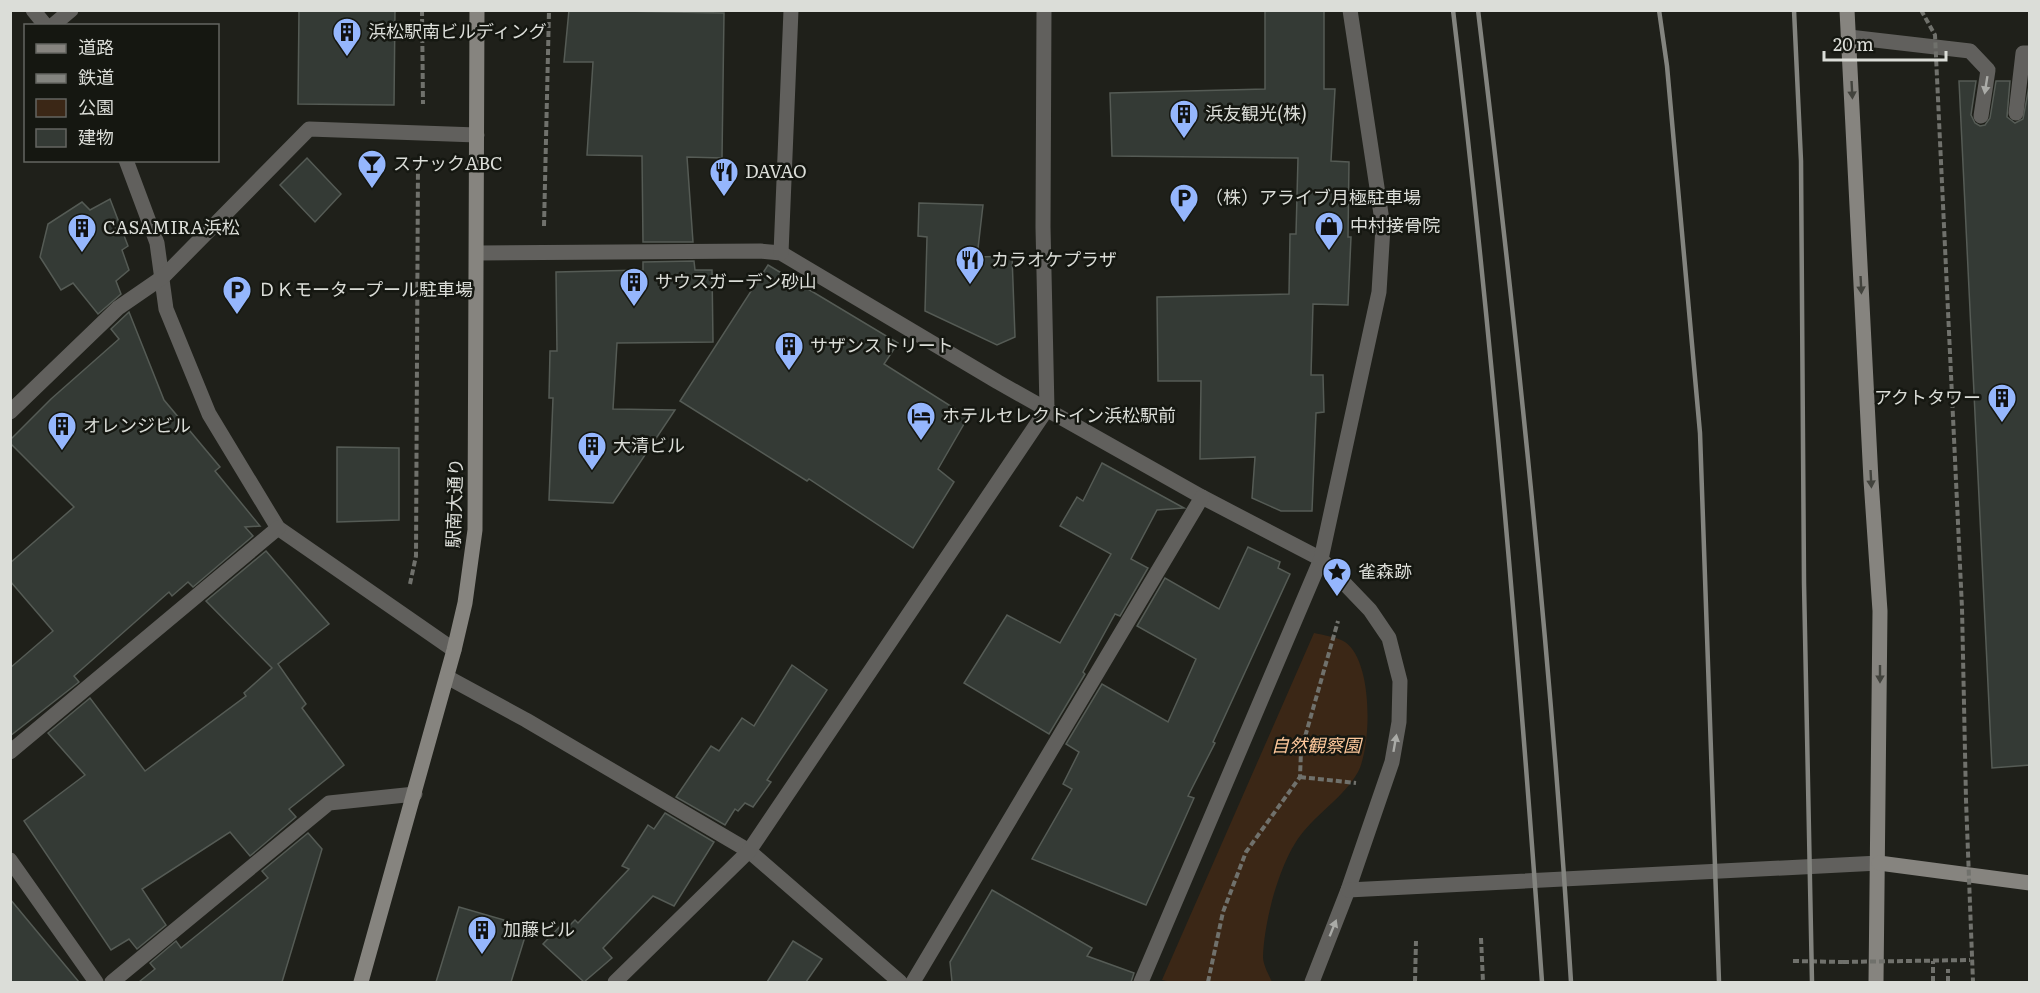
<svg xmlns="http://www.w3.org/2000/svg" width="2040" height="993" font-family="Literata,'Noto Sans JP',serif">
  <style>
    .green { fill: #3b2716 }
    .building { fill: #343a35; stroke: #555b55; stroke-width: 1.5 }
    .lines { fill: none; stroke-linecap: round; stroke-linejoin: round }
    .path { stroke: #70716c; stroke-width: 4; stroke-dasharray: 6 3; stroke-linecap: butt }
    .lane { stroke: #61605d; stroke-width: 15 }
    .street { stroke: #61605d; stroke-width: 15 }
    .secondary { stroke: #86847f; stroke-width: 15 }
    .rail { stroke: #83847f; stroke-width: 4.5 }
    .path-bridge { stroke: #70716c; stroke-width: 4; stroke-dasharray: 6 3; stroke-linecap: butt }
    .oneway { fill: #aaaba7 }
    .oneway2 { fill: #42433d }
    .labels { text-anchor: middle; stroke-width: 5; stroke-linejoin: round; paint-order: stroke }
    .poi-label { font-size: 18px; fill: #dbddd8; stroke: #151711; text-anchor: start }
    .street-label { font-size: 18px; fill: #dbddd8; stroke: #151711 }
    .park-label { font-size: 18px; font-style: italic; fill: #fec89b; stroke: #151711 }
  </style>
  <rect width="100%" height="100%" fill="#1f201a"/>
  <path class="green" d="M1314,633C1323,635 1337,637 1345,642C1373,661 1372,745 1358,772C1344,797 1317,813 1300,836C1279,864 1264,922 1263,957C1263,965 1269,975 1272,982H1171L1162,980Z"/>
  <g class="building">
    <polygon points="299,10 395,10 394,105 298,104"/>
    <polygon points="569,10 724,13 722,158 687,157 693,242 643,242 642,156 587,155 593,62 564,62"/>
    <polygon points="1265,10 1324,10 1324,89 1335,89 1331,161 1349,162 1348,237 1351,237 1348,305 1313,304 1311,375 1323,375 1324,412 1316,413 1312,511 1281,511 1252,498 1255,457 1200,459 1201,381 1158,381 1157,297 1289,294 1290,234 1296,234 1298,158 1112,156 1110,93 1265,89"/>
    <polygon points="1959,81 1976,81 1971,115 1975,123 1980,126 1985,125 1990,118 1996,81 2010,81 2007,117 2015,123 2023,119 2030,81 2030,765 1992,768"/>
    <polygon points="307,158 341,194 315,222 280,185"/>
    <polygon points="110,199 128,246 122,250 129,270 116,281 121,294 98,314 73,283 61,290 40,257 48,224 82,202 90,210"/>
    <polygon points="919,203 983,205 977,257 1012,256 1015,337 997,345 925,311 927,237 918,236"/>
    <polygon points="694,261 695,270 712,270 713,342 617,343 613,409 675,410 613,503 549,500 553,398 549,398 550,351 557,351 556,272 643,270 643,262"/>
    <polygon points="768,265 898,343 884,364 968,417 938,469 954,482 913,548 809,479 807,481 680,401"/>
    <polygon points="129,312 164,400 220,467 215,471 260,526 245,527 253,536 193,587 188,582 172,596 169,592 74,676 79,682 10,736 10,668 53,631 10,581 10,563 74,507 10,443 10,440 51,399 119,339 111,329"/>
    <polygon points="337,447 399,448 399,520 337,522"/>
    <polygon points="1102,463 1184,508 1157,510 1131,559 1148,568 1120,616 1115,614 1083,672 1085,674 1049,734 964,683 1007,615 1060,643 1111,554 1060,526 1077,497 1083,501"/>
    <polygon points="1248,547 1280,562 1278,568 1290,574 1213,742 1215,743 1188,796 1194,798 1146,905 1032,859 1072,789 1063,784 1079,752 1066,744 1102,684 1168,722 1196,659 1137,626 1165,578 1219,609"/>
    <polygon points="266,551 329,624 278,664 306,704 302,708 344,765 289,809 296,817 250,856 230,832 142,889 166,925 137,949 129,939 111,950 24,821 85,775 48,733 90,698 145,771 246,696 244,693 272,668 206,601"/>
    <polygon points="792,665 827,690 767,780 771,782 753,807 745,803 738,811 735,809 725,825 676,797 711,746 719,751 742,718 754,726"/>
    <polygon points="665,813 714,842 674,906 653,896 603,948 612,958 584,982 543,944 565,921 570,925 575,920 578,923 629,869 622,866 648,825 654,829"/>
    <polygon points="308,833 322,849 282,982 139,982 155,969 150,963 176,941 181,948 268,878 262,871"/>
    <polygon points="992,890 1092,948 1087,956 1134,973 1131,982 952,982 950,962"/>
    <polygon points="10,899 79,982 10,982"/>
    <polygon points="459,907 528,927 511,982 436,982"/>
    <polygon points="793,941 822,959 806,982 767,982"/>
  </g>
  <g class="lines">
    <g class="path">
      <polyline points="422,10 423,104"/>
      <polyline points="544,226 549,10"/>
      <polyline points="410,584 416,556 418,161"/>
      <polyline points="1300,777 1356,783"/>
      <polyline points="1481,938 1483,982"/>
      <polyline points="1793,961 1843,962"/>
      <polyline points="1208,982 1223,912 1246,852 1300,777 1301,751 1338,621"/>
      <polyline points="1415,982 1416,941"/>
      <polyline points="1933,982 1933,961"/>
      <polyline points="1948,982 1948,969"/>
    </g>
    <g class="lane">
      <polyline points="1849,37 1970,51 1988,70 1981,116"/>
      <polyline points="2016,113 2023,53 2030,53"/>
    </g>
    <g class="street">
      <polyline points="33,10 46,26"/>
      <polyline points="52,26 71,10"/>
      <polyline points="126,160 157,243 166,309 209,414 278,528 454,650"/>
      <polyline points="478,253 760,251 781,253 998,382 1202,497 1321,559 1370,610 1389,638 1400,681 1399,722 1392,762 1348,890 1312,982"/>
      <polyline points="781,253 791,10"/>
      <polyline points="10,412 118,308 163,277 309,129 477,135"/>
      <polyline points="447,677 526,720 749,851 900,982"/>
      <polyline points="10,752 278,528"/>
      <polyline points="10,860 96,982"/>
      <polyline points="1348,890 1879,863"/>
      <polyline points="112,982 329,803 415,794"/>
      <polyline points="615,982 749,851 1047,409 1043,227 1044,10"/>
      <polyline points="913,982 1202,497"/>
      <polyline points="1141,982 1321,559 1379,292 1383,227 1350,10"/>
    </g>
    <g class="secondary">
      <polyline points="1847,10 1871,480 1880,611 1876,982"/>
      <polyline points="1879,863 2030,883"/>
      <polyline points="361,982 454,650 465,603 475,530 477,10"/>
    </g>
    <g class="rail">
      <path d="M1453,10C1492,334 1519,658 1542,982"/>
      <path d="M1478,10C1517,334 1551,657 1571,982"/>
      <polyline points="1659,10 1667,66 1700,433 1719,982"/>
      <polyline points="1794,10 1801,161 1804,583 1812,982"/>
    </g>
    <g class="path-bridge">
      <polyline points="1921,10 1935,35 1962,608 1966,800 1973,982"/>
      <polyline points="1843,962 1970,960"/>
    </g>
  </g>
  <defs><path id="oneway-solid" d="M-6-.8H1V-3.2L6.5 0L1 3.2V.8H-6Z" transform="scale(1.5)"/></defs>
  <g class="oneway">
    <use href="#oneway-solid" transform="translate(1986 85) rotate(99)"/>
    <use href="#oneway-solid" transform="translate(1395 743) rotate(-80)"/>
    <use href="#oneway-solid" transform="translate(1333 928) rotate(-68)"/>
  </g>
  <g class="oneway2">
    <use href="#oneway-solid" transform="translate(1852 90) rotate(87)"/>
    <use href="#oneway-solid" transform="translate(1861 285) rotate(87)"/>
    <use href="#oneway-solid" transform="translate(1871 479) rotate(87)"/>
    <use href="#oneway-solid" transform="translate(1880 674) rotate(90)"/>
  </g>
  <defs>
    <g id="building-pin" transform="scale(1.5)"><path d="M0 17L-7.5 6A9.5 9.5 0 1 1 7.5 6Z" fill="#95b6fd" stroke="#151711"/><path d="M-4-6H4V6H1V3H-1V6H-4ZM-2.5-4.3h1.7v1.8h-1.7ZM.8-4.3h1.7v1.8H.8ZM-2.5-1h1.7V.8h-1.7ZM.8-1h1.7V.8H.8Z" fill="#111"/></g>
    <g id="bar-pin" transform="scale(1.5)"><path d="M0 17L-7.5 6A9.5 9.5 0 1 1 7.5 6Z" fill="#95b6fd" stroke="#151711"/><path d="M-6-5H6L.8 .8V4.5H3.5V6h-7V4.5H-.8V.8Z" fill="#111"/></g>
    <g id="restaurant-pin" transform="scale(1.5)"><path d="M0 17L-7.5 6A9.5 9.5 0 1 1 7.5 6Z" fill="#95b6fd" stroke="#151711"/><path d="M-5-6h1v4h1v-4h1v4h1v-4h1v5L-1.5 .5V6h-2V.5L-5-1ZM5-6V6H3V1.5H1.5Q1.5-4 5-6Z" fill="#111"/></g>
    <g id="parking-pin" transform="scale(1.5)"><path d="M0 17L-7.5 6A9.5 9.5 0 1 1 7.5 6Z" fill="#95b6fd" stroke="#151711"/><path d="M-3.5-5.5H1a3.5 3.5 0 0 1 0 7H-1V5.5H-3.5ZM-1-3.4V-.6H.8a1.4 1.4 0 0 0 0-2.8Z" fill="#111"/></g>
    <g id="shop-pin" transform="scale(1.5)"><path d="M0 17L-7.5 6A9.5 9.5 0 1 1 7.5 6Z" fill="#95b6fd" stroke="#151711"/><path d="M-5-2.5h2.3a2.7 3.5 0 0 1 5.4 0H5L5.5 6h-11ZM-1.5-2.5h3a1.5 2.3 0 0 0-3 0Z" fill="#111"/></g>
    <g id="hotel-pin" transform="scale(1.5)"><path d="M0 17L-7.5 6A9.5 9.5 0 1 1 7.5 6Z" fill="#95b6fd" stroke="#151711"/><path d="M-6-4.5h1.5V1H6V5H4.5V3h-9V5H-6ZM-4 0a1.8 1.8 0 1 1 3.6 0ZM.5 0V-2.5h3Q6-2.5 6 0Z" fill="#111"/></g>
    <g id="sight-pin" transform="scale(1.5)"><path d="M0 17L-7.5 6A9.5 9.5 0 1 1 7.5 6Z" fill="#95b6fd" stroke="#151711"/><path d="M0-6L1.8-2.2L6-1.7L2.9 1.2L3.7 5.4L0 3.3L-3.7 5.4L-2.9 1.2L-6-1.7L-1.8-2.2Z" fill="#111"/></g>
  </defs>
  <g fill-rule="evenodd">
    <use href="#building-pin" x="347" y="32"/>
    <use href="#building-pin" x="1184" y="114"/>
    <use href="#bar-pin" x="372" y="164"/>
    <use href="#restaurant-pin" x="724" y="172"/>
    <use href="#parking-pin" x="1184" y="198"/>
    <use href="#shop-pin" x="1329" y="226"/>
    <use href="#building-pin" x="82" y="228"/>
    <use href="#restaurant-pin" x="970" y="260"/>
    <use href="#building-pin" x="634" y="282"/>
    <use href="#parking-pin" x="237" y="290"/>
    <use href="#building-pin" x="789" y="346"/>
    <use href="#building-pin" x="2002" y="398"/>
    <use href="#hotel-pin" x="921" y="416"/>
    <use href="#building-pin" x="62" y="426"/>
    <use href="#building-pin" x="592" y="446"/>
    <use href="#sight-pin" x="1337" y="572"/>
    <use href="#building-pin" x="482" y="930"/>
  </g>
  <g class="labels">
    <g class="poi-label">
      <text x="368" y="38">浜松駅南ビルディング</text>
      <text x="1205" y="120">浜友観光(株)</text>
      <text x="393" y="170">スナックABC</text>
      <text x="745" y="178">DAVAO</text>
      <text x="1205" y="204">（株）アライブ月極駐車場</text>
      <text x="1350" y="232">中村接骨院</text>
      <text x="103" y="234">CASAMIRA浜松</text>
      <text x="991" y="266">カラオケプラザ</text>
      <text x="655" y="288">サウスガーデン砂山</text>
      <text x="258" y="296">ＤＫモータープール駐車場</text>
      <text x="810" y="352">サザンストリート</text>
      <text x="1981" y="404" text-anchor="end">アクトタワー</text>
      <text x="942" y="422">ホテルセレクトイン浜松駅前</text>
      <text x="83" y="432">オレンジビル</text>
      <text x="613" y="452">大清ビル</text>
      <text x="1358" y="578">雀森跡</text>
      <text x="503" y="936">加藤ビル</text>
    </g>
    <g class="street-label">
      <text transform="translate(455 503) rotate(-88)" y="6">駅南大通り</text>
    </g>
    <g class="park-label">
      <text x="1316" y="752">自然観察園</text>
    </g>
  </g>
  <rect width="2040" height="993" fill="none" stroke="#dbddd8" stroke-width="24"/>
  <rect x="24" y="24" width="195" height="138" fill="#151711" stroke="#646661" stroke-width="1.5"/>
  <rect x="36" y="44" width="30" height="9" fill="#86847f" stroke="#646661" stroke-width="1.5"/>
  <text x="78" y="54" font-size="18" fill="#dbddd8">道路</text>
  <rect x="36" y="74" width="30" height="9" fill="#83847f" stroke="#646661" stroke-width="1.5"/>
  <text x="78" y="84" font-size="18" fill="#dbddd8">鉄道</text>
  <rect x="36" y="99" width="30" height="18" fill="#3b2716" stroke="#646661" stroke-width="1.5"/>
  <text x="78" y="114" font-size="18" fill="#dbddd8">公園</text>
  <rect x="36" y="129" width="30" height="18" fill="#343a35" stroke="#646661" stroke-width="1.5"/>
  <text x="78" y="144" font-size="18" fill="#dbddd8">建物</text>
  <path d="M1824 51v9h122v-9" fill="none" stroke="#dbddd8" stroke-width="3"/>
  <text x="1833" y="51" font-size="18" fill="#dbddd8" stroke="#151711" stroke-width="4.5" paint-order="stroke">20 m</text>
</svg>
